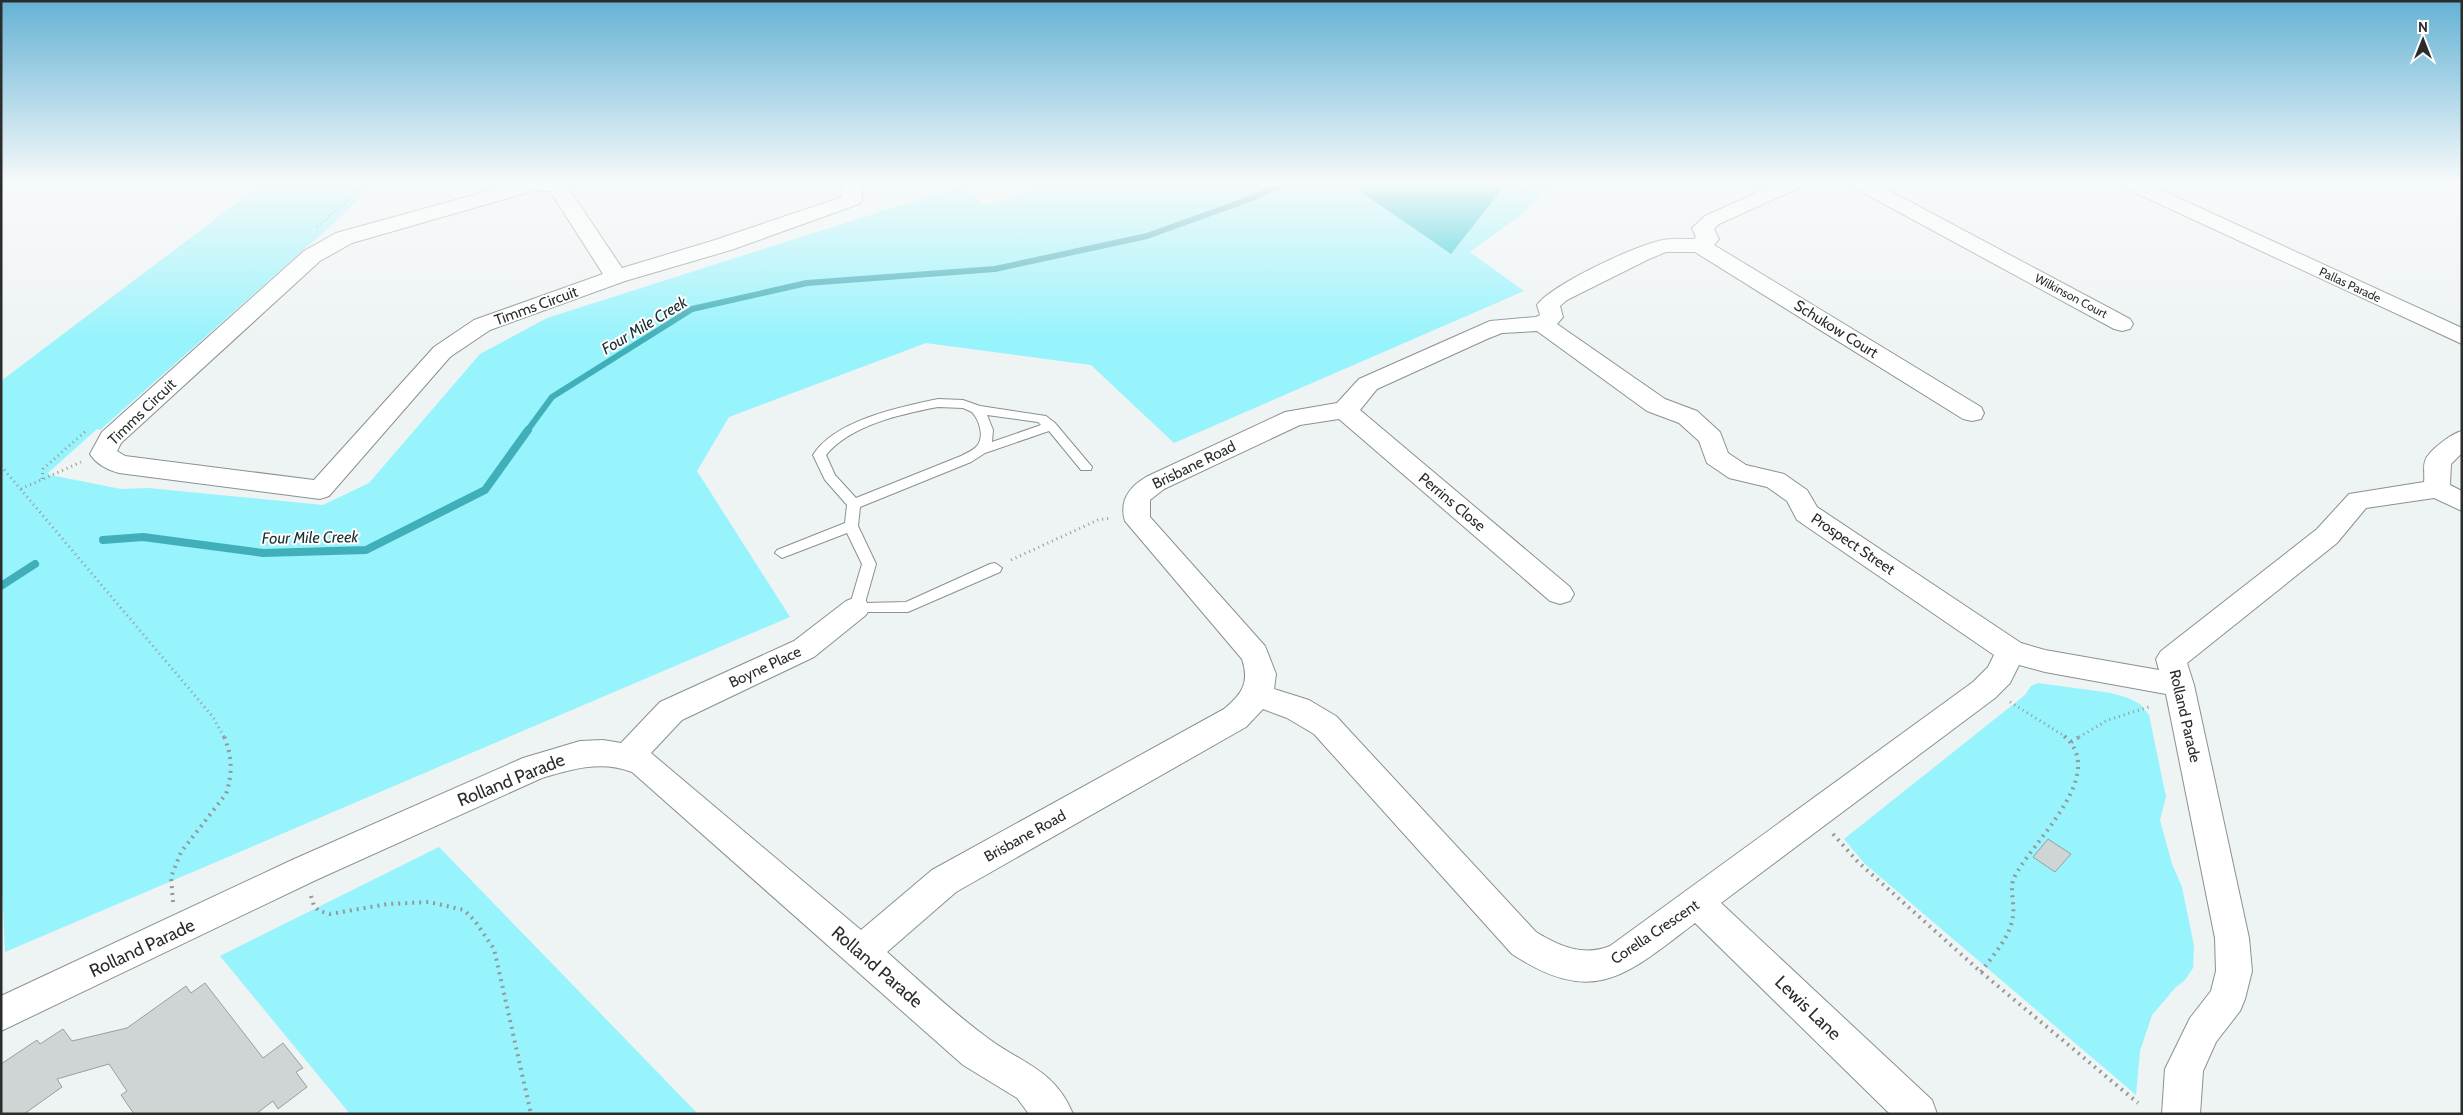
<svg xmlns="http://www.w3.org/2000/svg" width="2463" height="1115" font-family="Cabin,sans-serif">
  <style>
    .green { fill: #97f3fc }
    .forest { fill: #21c7d3 }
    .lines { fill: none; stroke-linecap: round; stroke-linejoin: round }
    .stream-far1 { stroke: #40afb9; stroke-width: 6 }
    .stream { stroke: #40afb9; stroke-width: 8 }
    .building { fill: #cfd5d5; stroke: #999f9f }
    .lane-casing { stroke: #8b9091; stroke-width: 2 }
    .street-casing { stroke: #8b9091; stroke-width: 2 }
    .path-far2 { stroke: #959899; stroke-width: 2.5; stroke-dasharray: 1 3; stroke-linecap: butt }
    .path-far1 { stroke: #959899; stroke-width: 3; stroke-dasharray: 1 4; stroke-linecap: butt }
    .path { stroke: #959899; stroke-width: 4; stroke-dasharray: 2 5; stroke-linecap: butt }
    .lane { fill: #fff; fill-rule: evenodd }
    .street { fill: #fff; fill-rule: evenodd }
    .labels { text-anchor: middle; stroke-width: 4; stroke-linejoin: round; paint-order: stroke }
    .far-street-label { font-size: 12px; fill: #2b2d2d; stroke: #fff }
    .street-label { font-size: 15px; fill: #2b2d2d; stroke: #fff }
    .water-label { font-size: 16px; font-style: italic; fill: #1a3235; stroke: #fff }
    .near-street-label { font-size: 18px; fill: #2b2d2d; stroke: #fff }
  </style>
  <rect width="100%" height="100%" fill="#eef3f4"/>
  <g class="green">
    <polygon points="263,183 375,183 334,223 100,430 97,429 48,473 50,475 121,489 148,488 323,505 369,483 480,354 547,318 961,186 985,205 1054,183 1554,183 1524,213 1470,252 1524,291 1174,443 1091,365 926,343 729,417 697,471 790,617 5,952 1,864 1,381"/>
    <polygon points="2038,683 2111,693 2128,698 2140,704 2149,715 2166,797 2160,820 2172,864 2182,887 2194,946 2193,968 2185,980 2175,988 2152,1015 2140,1051 2136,1095 1864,863 1844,839 2025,695 2031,686"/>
    <polygon points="439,847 698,1114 350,1114 220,956"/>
  </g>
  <polygon class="forest" points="1348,183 1507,183 1451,254"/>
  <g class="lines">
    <polyline class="stream-far1" points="527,431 552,397 692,309 807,283 995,269 1147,236 1255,197 1283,183"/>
    <g class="stream">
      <polyline points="103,540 143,537 263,553 366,550 485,490 528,430"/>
      <polyline points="1,586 35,564"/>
    </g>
  </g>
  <g class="building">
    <polygon points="2048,839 2071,854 2055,872 2033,857"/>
    <polygon points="205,983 263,1058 283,1043 303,1068 296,1072 307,1087 278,1109 273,1101 256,1114 134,1114 121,1095 127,1091 109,1064 57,1079 62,1087 24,1114 1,1114 1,1064 37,1040 40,1044 63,1029 72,1041 127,1028 186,986 191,993"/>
  </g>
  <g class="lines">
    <g class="lane-casing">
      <path id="lane" d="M938,399L963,400L980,406L1046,416L1055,423L1092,467L1091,470H1081L1049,431L985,453L971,462L860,507L858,526L876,564L865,603L906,602L990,564L995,563L1002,568L1000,572L908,612H851L849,608L862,564L847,533L782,558L775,553L777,550L845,523L847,505L825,480L813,455C835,420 900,407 938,399ZM938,407L963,408L972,412C980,421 985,438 976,447C972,451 966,453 961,456L856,498L835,475L826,455C851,425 901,414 938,407ZM987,415L1038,422L1041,425L992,442L993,430Z"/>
    </g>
    <g class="street-casing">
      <g id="street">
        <path d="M517,183H565L622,268L715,240L842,197V183H862V200L859,204L731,250L625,281L490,330L450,357L329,496L320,499L119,473C108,470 96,464 90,454L102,432L304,251L336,233ZM536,190L550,191L603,274L474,320L434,347L314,480L125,456L117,451L121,443L320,261L352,243Z"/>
        <path d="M1778,183H1804L1801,187L1719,224L1714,229L1719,239L1714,245L1981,407L1984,413L1981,419L1972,421L1963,419L1695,252H1666L1649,259L1567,300L1560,306L1563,317L1557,324L1665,399L1697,411L1720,432L1728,453L1746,465L1784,474L1807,490L1817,507L2021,643L2045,650L2159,670L2156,659L2161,651L2317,529L2349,494L2424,482C2425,476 2423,467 2425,461C2428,451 2452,433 2462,431V453L2451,464L2450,485L2462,491V511L2434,498L2366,508L2337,543L2187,663L2194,685L2249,938L2252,971L2245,999L2240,1011L2216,1042L2203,1071L2200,1114H2162L2165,1069L2190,1018L2211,991L2216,971L2215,938L2166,694L2045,672L2019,665L2010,683L1995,698L1721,903L1932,1100L1937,1114H1890L1695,923C1626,975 1595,1008 1512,954L1314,734L1287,718L1263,709L1246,727L956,892L887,952C920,981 953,1013 989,1039C1023,1064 1055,1070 1073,1114H1029L1017,1098L963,1065L632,772C601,760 572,769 542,778L316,880L1,1031V996L292,860L523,758L580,741L603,740L621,743L660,702L794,641L846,601L856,597L866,601L870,608L866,615L814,657L682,720L651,753L861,930L932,870L1224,709C1242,694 1250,683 1242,659L1125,521C1119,501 1129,487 1146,477L1285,412L1337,403L1359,379L1490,321L1536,317L1540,315L1537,305C1551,285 1638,244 1663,240C1673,238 1684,239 1694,239L1696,237L1692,228L1705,216ZM1537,331L1647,411L1679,423L1699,441L1707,463L1729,478L1767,487L1787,501L1797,520L1994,655L1988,667L1973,682L1610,946C1583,957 1559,946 1536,932L1336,716L1309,700L1274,689L1276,674L1265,646L1150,517V500L1164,489L1300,425L1339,419L1550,601L1560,604L1570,601L1574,594L1570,587L1360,410L1377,389L1487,339L1502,333Z"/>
        <polygon points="1850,183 1875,183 2130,319 2133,324 2130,329 2122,331 2114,329 1853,187"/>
        <polygon points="2120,183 2146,183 2462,328 2462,344 2123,187"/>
      </g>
    </g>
    <polyline class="path-far2" points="317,227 366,183"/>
    <g class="path-far1">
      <polyline points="1,466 213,717 224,737"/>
      <polyline points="42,479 43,469 87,430"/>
      <polyline points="21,489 81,462"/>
      <polyline points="1011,560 1098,520 1111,518"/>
      <polyline points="2010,702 2066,737"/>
      <polyline points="2079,737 2108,720 2149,707"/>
    </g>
    <g class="path">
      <polyline points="2071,742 2081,736"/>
      <polyline points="1833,834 1858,862 1981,972 2138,1103"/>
      <polyline points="311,896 314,906 319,911 330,914 388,904 429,902 464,910 475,921 494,949 531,1114"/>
      <path d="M173,902L171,877L181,852L226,794C233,773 232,756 224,736"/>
      <path d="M1981,972C1993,955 2010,938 2013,916C2015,904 2009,889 2014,878C2030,843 2110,775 2064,736"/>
    </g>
    <use href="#lane" class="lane"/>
    <use href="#street" class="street"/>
  </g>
  <linearGradient id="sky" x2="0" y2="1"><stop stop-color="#65b2d5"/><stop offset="0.54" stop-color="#f7fafa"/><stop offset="1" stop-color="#f7fafa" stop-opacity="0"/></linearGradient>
  <rect width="2463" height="339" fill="url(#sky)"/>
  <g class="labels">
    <g class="far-street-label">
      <text transform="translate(2350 285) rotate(25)" y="4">Pallas Parade</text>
      <text transform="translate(2071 296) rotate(28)" y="4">Wilkinson Court</text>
    </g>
    <g class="street-label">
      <text transform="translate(536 306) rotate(-20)" y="5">Timms Circuit</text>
      <text transform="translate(1836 329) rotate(32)" y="5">Schukow Court</text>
      <text transform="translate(142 412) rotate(-44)" y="5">Timms Circuit</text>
      <text transform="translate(1194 465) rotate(-26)" y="5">Brisbane Road</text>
      <text transform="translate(1452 502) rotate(40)" y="5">Perrins Close</text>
      <text transform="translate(1853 544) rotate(34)" y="5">Prospect Street</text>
      <text transform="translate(765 667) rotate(-25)" y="5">Boyne Place</text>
      <text transform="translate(2185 716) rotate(77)" y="5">Rolland Parade</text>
      <text transform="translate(1025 836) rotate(-29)" y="5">Brisbane Road</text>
      <text transform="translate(1655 932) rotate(-34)" y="5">Corella Crescent</text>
    </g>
    <g class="water-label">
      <text transform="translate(644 325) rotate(-31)" y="6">Four Mile Creek</text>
      <text transform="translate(310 537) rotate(-1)" y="6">Four Mile Creek</text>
    </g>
    <g class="near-street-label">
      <text transform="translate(511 780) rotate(-22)" y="6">Rolland Parade</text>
      <text transform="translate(142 948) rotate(-25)" y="6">Rolland Parade</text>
      <text transform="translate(877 967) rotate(41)" y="6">Rolland Parade</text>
      <text transform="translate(1808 1008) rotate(44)" y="6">Lewis Lane</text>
    </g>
  </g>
  <rect width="2463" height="1115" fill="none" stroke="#2b2d2d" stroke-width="5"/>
  <g transform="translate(2423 40)" stroke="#ffffff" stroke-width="4" paint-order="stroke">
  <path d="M0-4L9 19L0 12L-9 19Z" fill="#2b2d2d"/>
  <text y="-8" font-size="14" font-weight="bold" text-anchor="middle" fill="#2b2d2d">N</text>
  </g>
</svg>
